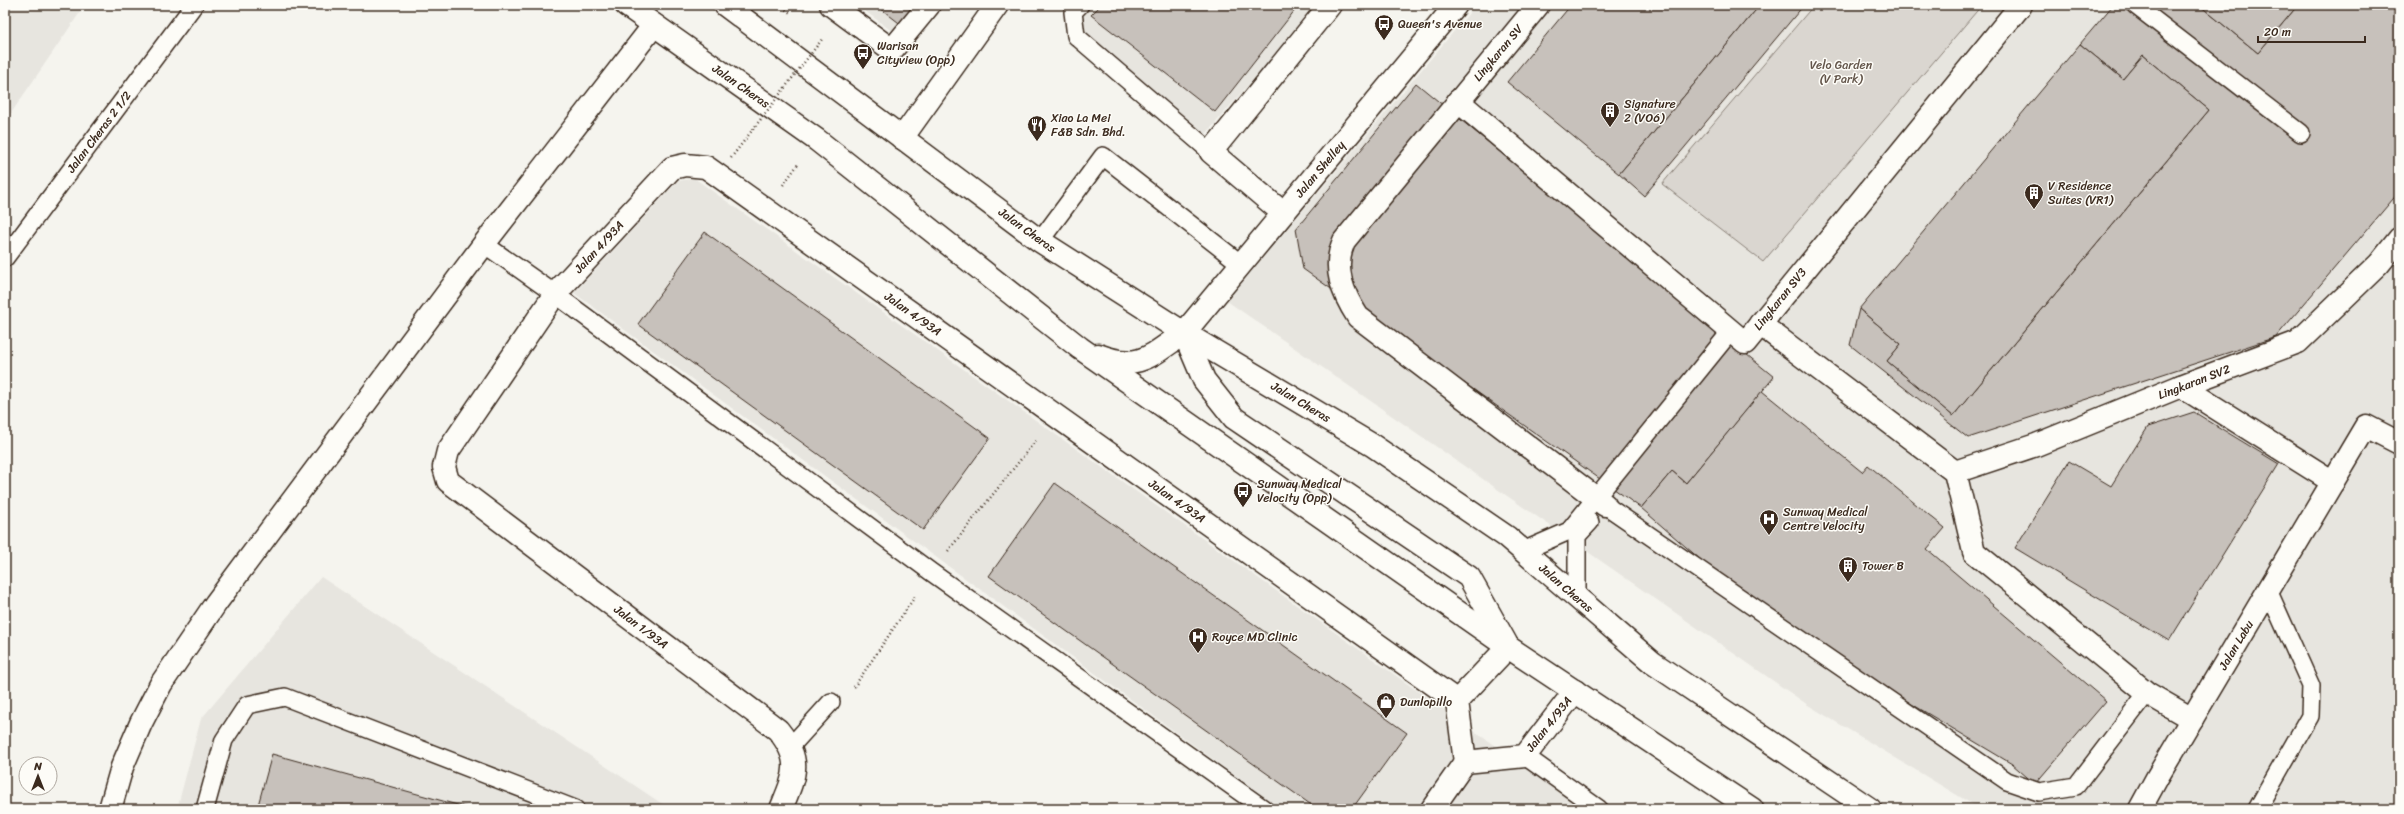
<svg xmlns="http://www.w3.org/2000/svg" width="2404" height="814" font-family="Sriracha,sans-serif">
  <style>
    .built { fill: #e7e5df }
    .green { fill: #dad6d0; stroke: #8a8077 }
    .building { fill: #c7c1bb; stroke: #3b2a1e }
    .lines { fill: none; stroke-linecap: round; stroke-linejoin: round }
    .service-casing { stroke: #3b2a1e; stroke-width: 20 }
    .minor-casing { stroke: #3b2a1e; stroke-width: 25 }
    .tertiary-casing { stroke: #3b2a1e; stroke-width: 25 }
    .secondary-casing { stroke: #3b2a1e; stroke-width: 25 }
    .path { stroke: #3b2a1e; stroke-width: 2.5; stroke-dasharray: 1 3; stroke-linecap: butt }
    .service { stroke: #fdfcf7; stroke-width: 17 }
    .minor { stroke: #fdfcf7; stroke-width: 22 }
    .tertiary { stroke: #fdfcf7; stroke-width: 22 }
    .secondary { stroke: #fdfcf7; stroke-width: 22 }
    .path-bridge { stroke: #3b2a1e; stroke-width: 2.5; stroke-dasharray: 1 3; stroke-linecap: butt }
    .labels { text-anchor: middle; stroke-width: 3; stroke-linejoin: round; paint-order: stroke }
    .poi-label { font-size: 12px; fill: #3b2a1e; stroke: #fdfcf7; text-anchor: start }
    .street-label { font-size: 12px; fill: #3b2a1e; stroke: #fdfcf7 }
    .park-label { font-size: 12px; fill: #63554a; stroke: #fdfcf7 }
  </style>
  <rect width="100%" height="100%" fill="#f5f4ee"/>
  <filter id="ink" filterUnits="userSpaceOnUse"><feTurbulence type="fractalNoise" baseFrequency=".025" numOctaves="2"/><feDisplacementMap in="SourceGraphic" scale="8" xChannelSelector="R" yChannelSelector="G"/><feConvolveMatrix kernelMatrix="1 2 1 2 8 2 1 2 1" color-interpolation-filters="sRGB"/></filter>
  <g filter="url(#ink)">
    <g class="built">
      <polygon points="5,5 85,5 5,122"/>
      <polygon points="857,5 944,5 912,46"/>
      <polygon points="1092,5 1317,5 1206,134 1083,31 1083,15"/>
      <polygon points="1476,5 2399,5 2399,809 1980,809 1808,705 1227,301"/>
      <polygon points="694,178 1584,809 1281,809 574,293 678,181"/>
      <polygon points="321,577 670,809 177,809 201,719"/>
    </g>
    <polygon class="green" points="1814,5 1982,5 1763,262 1662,184"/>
    <g class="building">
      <polygon points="876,5 920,5 903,26"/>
      <polygon points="1101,5 1299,5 1215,112 1091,15"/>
      <polygon points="1571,5 1760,5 1619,174 1507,82"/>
      <polygon points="1760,5 1804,5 1644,196 1619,174"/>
      <polygon points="2113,5 2199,5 2258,53 2298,5 2399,5 2399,107 2397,108 2399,192 2276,337 1968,438 1850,345 1859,309 1901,344 1887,361 1953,416 2209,110 2143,55 2123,79 2080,44"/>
      <polygon points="2199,5 2298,5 2258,53"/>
      <polygon points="2080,44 2123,79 2143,55 2209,110 1953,416 1887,361 1901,344 1859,309"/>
      <polygon points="1416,83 1774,377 1686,483 1672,471 1641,508 1303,269 1296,229"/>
      <polygon points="705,232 990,438 923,530 638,324"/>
      <polygon points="1762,391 1862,472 1868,465 1945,528 1927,549 2106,701 2035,784 2012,764 1768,618 1641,508 1672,471 1686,483"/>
      <polygon points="2194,412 2279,464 2169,641 2015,548 2069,461 2111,486 2148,427"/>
      <polygon points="1055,483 1407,733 1352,809 1317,809 989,576"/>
      <polygon points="272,754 472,809 257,809"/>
    </g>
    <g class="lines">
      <g class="service-casing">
        <g id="service">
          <polyline points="1080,5 1073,12 1076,36 1211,152"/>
          <polyline points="2135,5 2301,133"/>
          <polyline points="1040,241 1103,156 1241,264"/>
          <polyline points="484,244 555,294 931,572 1264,809"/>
          <polyline points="5,258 194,5"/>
          <polyline points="1605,505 2007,781 2039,792 2076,786 2147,693"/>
          <polyline points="1523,551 1569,531 1731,331"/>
          <polyline points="1577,597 1577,536 1590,522"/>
          <polyline points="791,746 831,702"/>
          <polyline points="1525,756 1599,809"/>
          <polyline points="205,809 224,740 247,705 285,697 575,809"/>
          <polyline points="2257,809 2310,716 2311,686 2268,590"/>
        </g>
      </g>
      <g class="minor-casing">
        <g id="minor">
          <polyline points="831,5 892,50 929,5"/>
          <path d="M1538,5L1344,241C1332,268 1343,294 1358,317L1605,505"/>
          <polyline points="1458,101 1745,343 2021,5"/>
          <polyline points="902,138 997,5"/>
          <polyline points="1283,213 1211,152 1330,5"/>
          <polyline points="1760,324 1955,472 1974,552 2147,693 2192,719"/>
          <polyline points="2181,386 2333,482"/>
          <polyline points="1955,472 2036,445 2181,386 2298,342 2379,264 2399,239"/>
          <polyline points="1457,701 1508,647"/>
          <polyline points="1465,762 1525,756 1575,691"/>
          <polyline points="110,809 122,767 141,723 161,684 216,603 484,244 654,25"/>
          <path d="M781,809C795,775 803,761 778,730L448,481L444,467L448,451L555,294L672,168L685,165L706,167L1457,701L1465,762"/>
          <polyline points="1432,809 1465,762"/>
          <polyline points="2140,809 2158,776 2366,426 2399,443"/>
        </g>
      </g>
      <g class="tertiary-casing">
        <polyline id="tertiary" points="1184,333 1456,5"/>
      </g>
      <g class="secondary-casing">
        <g id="secondary">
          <polyline points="626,5 817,140 1080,348 1508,647 1752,809"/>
          <polyline points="725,5 1040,241 1184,333 1372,445 1507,537 1653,663 1870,809"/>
          <polyline points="1184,333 1204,380 1234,418 1469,577 1506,643"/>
          <path d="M1098,355C1140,371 1150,356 1184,333"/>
        </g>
      </g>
      <g class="path">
        <polyline points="779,5 792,14"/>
        <polyline points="783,185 799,163"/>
        <polyline points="948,551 1037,439"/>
        <polyline points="854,687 916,595"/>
      </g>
      <use href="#service" class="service"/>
      <use href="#minor" class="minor"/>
      <use href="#tertiary" class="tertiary"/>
      <use href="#secondary" class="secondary"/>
      <polyline class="path-bridge" points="731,158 823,38"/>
    </g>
  </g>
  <defs>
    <g id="bus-pin" transform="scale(1)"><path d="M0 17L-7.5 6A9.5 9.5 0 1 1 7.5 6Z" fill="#3b2a1e" stroke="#fdfcf7"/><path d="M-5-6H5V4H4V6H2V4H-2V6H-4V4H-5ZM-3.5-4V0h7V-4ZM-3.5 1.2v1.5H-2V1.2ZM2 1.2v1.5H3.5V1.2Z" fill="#fff"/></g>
    <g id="building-pin" transform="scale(1)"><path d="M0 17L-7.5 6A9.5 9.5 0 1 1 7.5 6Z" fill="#3b2a1e" stroke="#fdfcf7"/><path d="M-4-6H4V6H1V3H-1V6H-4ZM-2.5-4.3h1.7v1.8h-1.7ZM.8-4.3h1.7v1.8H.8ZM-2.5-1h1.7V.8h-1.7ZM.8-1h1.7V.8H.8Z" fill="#fff"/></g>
    <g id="restaurant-pin" transform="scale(1)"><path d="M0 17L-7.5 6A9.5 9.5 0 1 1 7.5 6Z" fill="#3b2a1e" stroke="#fdfcf7"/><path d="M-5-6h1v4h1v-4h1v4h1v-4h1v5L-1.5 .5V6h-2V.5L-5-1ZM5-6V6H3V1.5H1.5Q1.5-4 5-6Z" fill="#fff"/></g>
    <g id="hospital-pin" transform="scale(1)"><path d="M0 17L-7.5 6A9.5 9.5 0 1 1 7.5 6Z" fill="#3b2a1e" stroke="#fdfcf7"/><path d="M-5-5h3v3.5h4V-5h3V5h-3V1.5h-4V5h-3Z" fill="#fff"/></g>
    <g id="shop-pin" transform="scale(1)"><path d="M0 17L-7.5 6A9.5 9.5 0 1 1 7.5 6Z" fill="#3b2a1e" stroke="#fdfcf7"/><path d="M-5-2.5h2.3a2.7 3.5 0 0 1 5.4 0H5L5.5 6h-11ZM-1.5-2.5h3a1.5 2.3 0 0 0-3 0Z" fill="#fff"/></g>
  </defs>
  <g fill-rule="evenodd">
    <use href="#bus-pin" x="1384" y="24"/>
    <use href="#bus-pin" x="863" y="53"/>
    <use href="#building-pin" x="1610" y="111"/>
    <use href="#restaurant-pin" x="1037" y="125"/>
    <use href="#building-pin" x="2034" y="193"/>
    <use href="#bus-pin" x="1243" y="491"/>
    <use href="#hospital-pin" x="1769" y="519"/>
    <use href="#building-pin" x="1848" y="566"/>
    <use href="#hospital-pin" x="1198" y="637"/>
    <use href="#shop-pin" x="1386" y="702"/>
  </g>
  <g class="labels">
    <g class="poi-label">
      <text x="1398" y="28">Queen's Avenue</text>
      <text x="877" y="50">Warisan<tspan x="877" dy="14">Cityview (Opp)</tspan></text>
      <text x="1624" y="108">Signature<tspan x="1624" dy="14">2 (VO6)</tspan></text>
      <text x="1051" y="122">Xiao La Mei<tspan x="1051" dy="14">F&amp;B Sdn. Bhd.</tspan></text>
      <text x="2048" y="190">V Residence<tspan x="2048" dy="14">Suites (VR1)</tspan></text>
      <text x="1257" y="488">Sunway Medical<tspan x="1257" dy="14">Velocity (Opp)</tspan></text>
      <text x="1783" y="516">Sunway Medical<tspan x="1783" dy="14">Centre Velocity</tspan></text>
      <text x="1862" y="570">Tower B</text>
      <text x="1212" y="641">Royce MD Clinic</text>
      <text x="1400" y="706">Dunlopillo</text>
    </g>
    <g class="street-label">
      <text transform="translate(1498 53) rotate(-50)" y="4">Lingkaran SV</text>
      <text transform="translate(741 86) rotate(35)" y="4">Jalan Cheras</text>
      <text transform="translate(99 132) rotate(-53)" y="4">Jalan Cheras 2 1/2</text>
      <text transform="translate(1320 169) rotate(-50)" y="4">Jalan Shelley</text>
      <text transform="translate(1027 230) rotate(36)" y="4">Jalan Cheras</text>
      <text transform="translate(599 247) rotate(-47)" y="4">Jalan 4/93A</text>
      <text transform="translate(1780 299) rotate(-51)" y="4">Lingkaran SV3</text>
      <text transform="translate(913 314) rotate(35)" y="4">Jalan 4/93A</text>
      <text transform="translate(2194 382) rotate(-21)" y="4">Lingkaran SV2</text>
      <text transform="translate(1301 402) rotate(31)" y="4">Jalan Cheras</text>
      <text transform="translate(1177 501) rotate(35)" y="4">Jalan 4/93A</text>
      <text transform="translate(1566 588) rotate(41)" y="4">Jalan Cheras</text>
      <text transform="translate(641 627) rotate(37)" y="4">Jalan 1/93A</text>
      <text transform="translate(2236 645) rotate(-59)" y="4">Jalan Labu</text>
      <text transform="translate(1549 724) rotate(-52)" y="4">Jalan 4/93A</text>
    </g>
    <g class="park-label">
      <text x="1841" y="69">Velo Garden<tspan x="1841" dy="14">(V Park)</tspan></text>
    </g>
  </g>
  <rect width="2404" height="814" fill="none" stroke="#fdfcf7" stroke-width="20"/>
  <rect x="10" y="10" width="2384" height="794" fill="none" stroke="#3b2a1e" stroke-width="1.5" filter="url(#ink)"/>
  <g transform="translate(38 776)"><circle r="19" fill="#fdfcf7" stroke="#afa8a0"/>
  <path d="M0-3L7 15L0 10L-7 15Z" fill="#3b2a1e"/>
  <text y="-6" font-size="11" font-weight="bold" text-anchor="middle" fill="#3b2a1e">N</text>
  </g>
  <path d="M2258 36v6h107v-6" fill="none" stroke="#3b2a1e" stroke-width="2"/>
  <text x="2264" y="36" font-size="12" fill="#3b2a1e" stroke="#fdfcf7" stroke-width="3" paint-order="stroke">20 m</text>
</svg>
